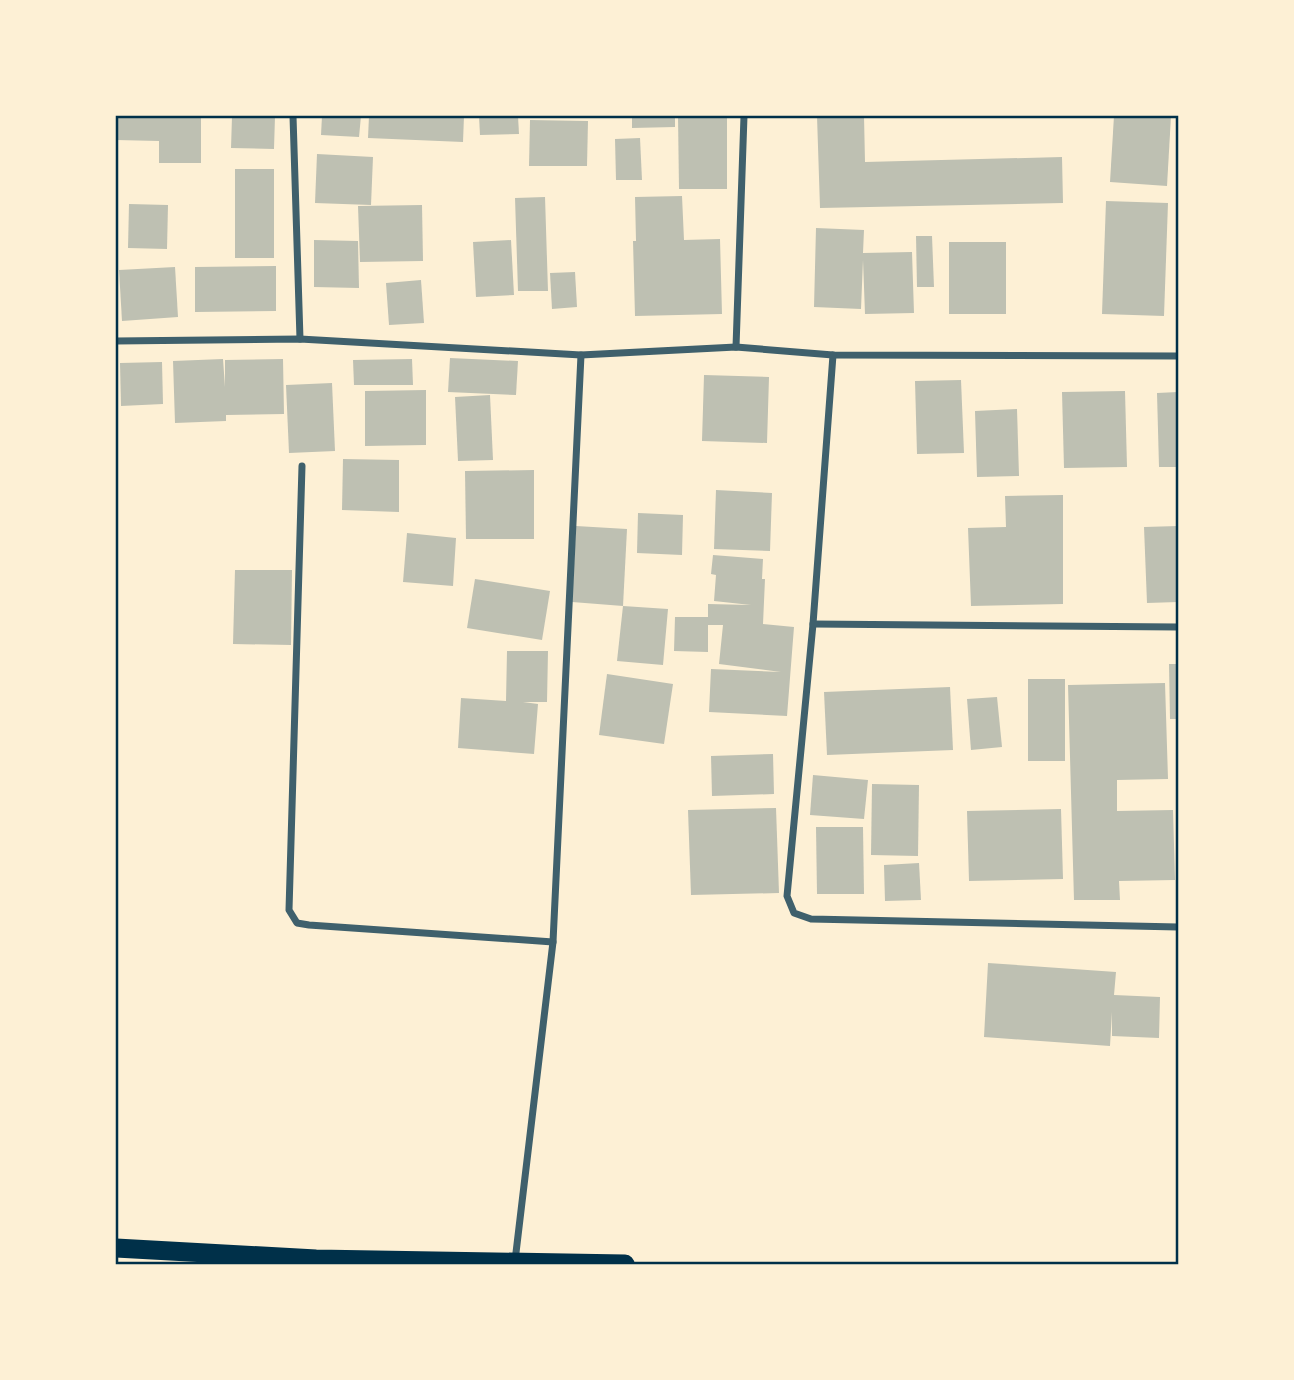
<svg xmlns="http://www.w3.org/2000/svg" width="1294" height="1380" font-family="Inter,sans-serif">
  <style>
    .building { fill: #bec0b2 }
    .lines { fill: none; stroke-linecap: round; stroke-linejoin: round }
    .minor { stroke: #3f606c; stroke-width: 7 }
    .trunk { stroke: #003049; stroke-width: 19 }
    .neatline { fill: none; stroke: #003049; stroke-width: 2.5 }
  </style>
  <rect width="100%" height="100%" fill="#fdf0d5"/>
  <g class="building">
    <polygon points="116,116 201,116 201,163 159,163 159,141 116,140"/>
    <polygon points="232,116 275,116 274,149 231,148"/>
    <polygon points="322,116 361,116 359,137 321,135"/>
    <polygon points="369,116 464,116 463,142 368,138"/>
    <polygon points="479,116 518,116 519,134 480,135"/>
    <polygon points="632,116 675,116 675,127 632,128"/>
    <polygon points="678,116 727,116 727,189 679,189"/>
    <polygon points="817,116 864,116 865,162 1062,157 1063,203 820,208"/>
    <polygon points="1114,116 1171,116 1167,186 1110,182"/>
    <polygon points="530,120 588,121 587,166 529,166"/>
    <polygon points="640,138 642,180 616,180 615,139"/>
    <polygon points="317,154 373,157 371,205 315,203"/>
    <rect x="235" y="169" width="39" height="89"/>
    <polygon points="682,196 684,240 720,239 722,314 635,316 633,241 636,241 635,197"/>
    <polygon points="545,197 548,291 518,291 515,198"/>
    <polygon points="1106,201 1168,203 1164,316 1102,314"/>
    <polygon points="129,204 168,205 167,249 128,248"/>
    <polygon points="422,205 423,261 360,262 358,206"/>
    <polygon points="816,228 864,230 863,253 912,252 914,313 865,314 863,260 861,309 814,307"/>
    <polygon points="916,236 932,236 934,287 917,287"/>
    <polygon points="314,240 358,241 359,288 314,287"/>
    <polygon points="511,240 514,295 476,297 473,242"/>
    <rect x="949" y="242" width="57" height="72"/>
    <polygon points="276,266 276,311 195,312 195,267"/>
    <polygon points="175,267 178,317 122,321 119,270"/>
    <polygon points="575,272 577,307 552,309 550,273"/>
    <polygon points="421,280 424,323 389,325 386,283"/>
    <polygon points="450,358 518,361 516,395 448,392"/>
    <polygon points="223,359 225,387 225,360 283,359 284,414 226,415 226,421 175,423 173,361"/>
    <polygon points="412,359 413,385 354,385 353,360"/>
    <polygon points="162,362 163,404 121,406 120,363"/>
    <polygon points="704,375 769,377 767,443 702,441"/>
    <polygon points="961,380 964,453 917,454 915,381"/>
    <polygon points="332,383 335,451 289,453 286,385"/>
    <polygon points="426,390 426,445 365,446 365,391"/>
    <polygon points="1125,391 1127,467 1064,468 1062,392"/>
    <polygon points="1178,392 1178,467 1159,467 1157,393"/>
    <polygon points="490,395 493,460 458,461 455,397"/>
    <polygon points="1017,409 1019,476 977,477 975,411"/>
    <polygon points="343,459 399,460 399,512 342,510"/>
    <polygon points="534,470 534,539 466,539 465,471"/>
    <polygon points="716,490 772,493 770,551 714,549"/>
    <polygon points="1063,495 1063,604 971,606 968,528 1006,527 1005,496"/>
    <polygon points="638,513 683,515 682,555 637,553"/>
    <polygon points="576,526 627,529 623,606 572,602"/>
    <polygon points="1178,526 1178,602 1147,603 1144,527"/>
    <polygon points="407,533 456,538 453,586 403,582"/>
    <polygon points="713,555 763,559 762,579 765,579 763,624 794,627 787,716 709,712 711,669 781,672 719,664 723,625 708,625 708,652 674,651 675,617 708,617 708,604 751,605 714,601 716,575 711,574"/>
    <polygon points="235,570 292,570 291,645 233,644"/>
    <polygon points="475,579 550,591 542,640 467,628"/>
    <polygon points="623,606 668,609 663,665 617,661"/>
    <polygon points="507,651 548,651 547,702 523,702 538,704 534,754 458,748 461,698 506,701"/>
    <polygon points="1169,664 1178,664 1178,719 1170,719"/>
    <polygon points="607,674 673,684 664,744 599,735"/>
    <rect x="1028" y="679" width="37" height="82"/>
    <polygon points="1165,683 1168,779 1117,780 1117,811 1173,810 1175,880 1119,881 1120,900 1074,900 1068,685"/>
    <polygon points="950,687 953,750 827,755 824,692"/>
    <polygon points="997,697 1002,747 971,750 967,699"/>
    <polygon points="773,754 774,794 712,796 711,756"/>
    <polygon points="813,775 868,780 864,819 810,815"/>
    <polygon points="872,784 919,785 918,856 871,855"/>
    <polygon points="776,808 779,893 691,895 688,810"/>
    <polygon points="1061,809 1063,879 969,881 967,811"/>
    <polygon points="816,827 863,827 864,894 817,894"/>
    <polygon points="919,863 921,900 885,901 884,865"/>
    <polygon points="988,963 1116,972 1114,995 1160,997 1159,1038 1112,1036 1112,1012 1110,1046 984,1037"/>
  </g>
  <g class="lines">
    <g class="minor">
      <polyline points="293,116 300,339"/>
      <polyline points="116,341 300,339 581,355 736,347 833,355 1178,356"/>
      <polyline points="736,347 744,116"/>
      <polyline points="833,355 813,624 787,896 794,913 811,919 1178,927"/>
      <polyline points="302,466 289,910 297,923 309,925 553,942"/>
      <polyline points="813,624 1178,627"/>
      <polyline points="515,1261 553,942 581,355"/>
    </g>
    <polyline class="trunk" points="116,1248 316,1259 625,1264"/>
  </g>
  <rect width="1294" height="1380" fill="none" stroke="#fdf0d5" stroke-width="234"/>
  <rect x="117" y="117" width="1060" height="1146" class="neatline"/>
</svg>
